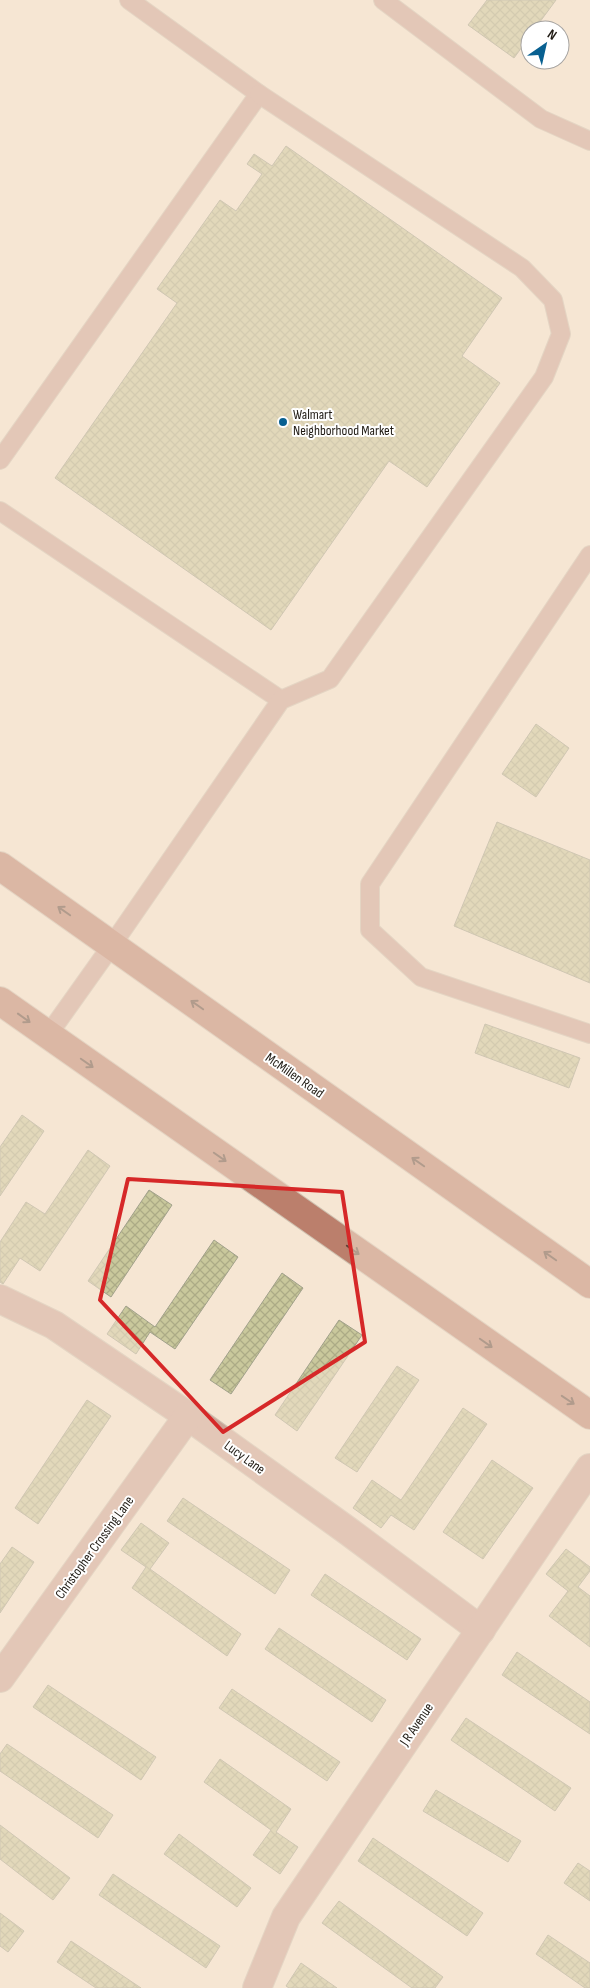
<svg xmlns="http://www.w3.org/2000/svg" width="590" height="1988" font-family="'Sofia Sans Condensed',sans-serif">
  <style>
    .building { fill: url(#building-cross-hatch); stroke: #a1a18b }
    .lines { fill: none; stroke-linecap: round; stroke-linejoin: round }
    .service-casing { stroke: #cfc1b0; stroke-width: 20 }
    .minor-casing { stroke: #cfc1b0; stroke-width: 30 }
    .secondary-casing { stroke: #cfc1b0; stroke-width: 30 }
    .service { stroke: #cca295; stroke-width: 18 }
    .minor { stroke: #cca295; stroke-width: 28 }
    .secondary { stroke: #bb7f6c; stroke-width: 28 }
    .oneway { stroke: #5d4237 }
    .marked { fill: none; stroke: #d62828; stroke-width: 4; stroke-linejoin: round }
    .poi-dot { fill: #086091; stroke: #fff; stroke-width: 2 }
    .labels { text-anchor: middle; stroke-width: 4; stroke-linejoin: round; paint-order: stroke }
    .poi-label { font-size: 14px; fill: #1f1a13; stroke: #fff; text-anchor: start }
    .street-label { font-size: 14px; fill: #1f1a13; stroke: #fff }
  </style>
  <defs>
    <pattern id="building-cross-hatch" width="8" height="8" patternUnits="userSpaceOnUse" patternTransform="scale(1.25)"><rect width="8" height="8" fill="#c9c89c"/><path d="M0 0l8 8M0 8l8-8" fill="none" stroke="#acab86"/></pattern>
  </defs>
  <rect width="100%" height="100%" fill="#f6e6d3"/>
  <g class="building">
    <polygon points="487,0 556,0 534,30 530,30 530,36 514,58 468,25"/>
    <polygon points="286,146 502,298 462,356 500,383 427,487 389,461 271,630 55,478 177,303 157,289 220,200 236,211 262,174 247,164 254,154 272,166"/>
    <polygon points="536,724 569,748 536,797 502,774"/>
    <polygon points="497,822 590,860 590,983 454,926"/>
    <polygon points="485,1024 580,1058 569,1088 475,1053"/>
    <polygon points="22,1115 44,1131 0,1196 0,1147"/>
    <polygon points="88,1150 110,1166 40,1271 20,1258 3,1284 0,1282 0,1242 26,1202 45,1214"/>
    <polygon points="149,1190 172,1205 111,1297 88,1281"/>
    <polygon points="214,1240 238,1257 175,1349 150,1332 136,1354 107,1334 126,1306 155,1327"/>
    <polygon points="282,1273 303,1288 231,1394 210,1380"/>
    <polygon points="339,1320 362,1335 297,1431 275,1415"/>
    <polygon points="397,1366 419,1380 357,1472 335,1458"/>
    <polygon points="87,1400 111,1416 38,1524 15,1508"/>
    <polygon points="463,1408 487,1424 414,1530 391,1515 381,1528 353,1508 372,1480 401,1500"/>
    <polygon points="492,1460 533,1488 483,1559 443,1532"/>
    <polygon points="183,1498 290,1570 275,1594 167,1521"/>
    <polygon points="141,1523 169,1543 150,1569 241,1634 227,1656 132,1588 146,1567 121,1550"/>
    <polygon points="12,1547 34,1562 0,1613 0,1564"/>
    <polygon points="566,1549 590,1567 590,1571 578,1587 590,1596 590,1647 549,1616 568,1591 546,1574"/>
    <polygon points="325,1574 421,1639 407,1660 311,1595"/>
    <polygon points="279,1628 386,1700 372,1722 265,1649"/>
    <polygon points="517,1652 590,1702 590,1734 502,1675"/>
    <polygon points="48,1685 156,1757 141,1780 33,1707"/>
    <polygon points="232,1689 340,1762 327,1781 219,1708"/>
    <polygon points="466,1718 571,1788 555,1811 451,1740"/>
    <polygon points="7,1744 113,1815 98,1838 0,1771 0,1754"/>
    <polygon points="220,1759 291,1809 276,1832 298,1847 280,1874 253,1855 271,1830 204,1782"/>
    <polygon points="436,1790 521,1841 508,1862 423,1811"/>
    <polygon points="0,1825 70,1878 53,1900 0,1859"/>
    <polygon points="179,1834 251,1888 237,1907 164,1854"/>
    <polygon points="373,1838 483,1913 467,1936 358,1861"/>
    <polygon points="578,1863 590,1871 590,1901 564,1883"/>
    <polygon points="113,1874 220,1946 206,1968 99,1895"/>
    <polygon points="339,1901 443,1977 435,1988 412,1988 322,1923"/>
    <polygon points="0,1913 24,1931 8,1952 0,1946"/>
    <polygon points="548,1935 590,1963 590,1988 585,1988 536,1954"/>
    <polygon points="71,1941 141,1988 96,1988 57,1962"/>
    <polygon points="301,1963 337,1988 289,1988 286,1986"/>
  </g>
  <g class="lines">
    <g class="service-casing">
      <g id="service">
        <polyline points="383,0 541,119 590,141"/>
        <polyline points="0,460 259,94 129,0"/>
        <polyline points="0,511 281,700"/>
        <polyline points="590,555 370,884 370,930 421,977 590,1034"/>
        <polyline points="48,1035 112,945 281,700 330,679 544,377 561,334 553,300 522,268 259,94"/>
      </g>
    </g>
    <g class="minor-casing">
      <g id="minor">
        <polyline points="0,1299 54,1325 188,1416 348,1531 481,1630"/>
        <polyline points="0,1678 188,1416"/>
        <polyline points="257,1988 286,1917 590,1468"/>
      </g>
    </g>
    <g class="secondary-casing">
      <g id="secondary">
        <polyline points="0,866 590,1284"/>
        <polyline points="0,1001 590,1415"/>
      </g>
    </g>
    <use href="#service" class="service"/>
    <use href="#minor" class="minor"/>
    <use href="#secondary" class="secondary"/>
  </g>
  <defs><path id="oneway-shaft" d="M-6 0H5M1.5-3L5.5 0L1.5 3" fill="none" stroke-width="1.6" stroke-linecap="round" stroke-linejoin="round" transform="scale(1.25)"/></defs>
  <g class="oneway">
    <use href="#oneway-shaft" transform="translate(64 911) rotate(-145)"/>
    <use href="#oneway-shaft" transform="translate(197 1005) rotate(-145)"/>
    <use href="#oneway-shaft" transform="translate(24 1018) rotate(36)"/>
    <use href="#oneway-shaft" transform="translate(87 1063) rotate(35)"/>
    <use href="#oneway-shaft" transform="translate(220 1157) rotate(35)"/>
    <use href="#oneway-shaft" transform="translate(418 1162) rotate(-145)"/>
    <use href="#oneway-shaft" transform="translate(353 1250) rotate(35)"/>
    <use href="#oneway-shaft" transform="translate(550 1256) rotate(-145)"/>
    <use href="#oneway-shaft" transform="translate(486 1343) rotate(35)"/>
    <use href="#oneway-shaft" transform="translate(568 1400) rotate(34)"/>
  </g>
  <path d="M0 0H590V1988H0ZM128,1179L342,1192L365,1342L223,1432L100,1300Z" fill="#f6e6d3" fill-opacity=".55" fill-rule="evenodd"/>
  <path class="marked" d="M128,1179L342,1192L365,1342L223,1432L100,1300Z"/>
  <circle class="poi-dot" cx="283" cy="422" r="5"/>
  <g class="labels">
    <g class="poi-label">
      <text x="293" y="419">Walmart<tspan x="293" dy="16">Neighborhood Market</tspan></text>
    </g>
    <g class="street-label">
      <text transform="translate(295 1075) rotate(35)" y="5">McMillen Road</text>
      <text transform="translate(245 1457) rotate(36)" y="5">Lucy Lane</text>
      <text transform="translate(94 1547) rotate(-54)" y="5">Christopher Crossing Lane</text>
      <text transform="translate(416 1724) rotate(-56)" y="5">J R Avenue</text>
    </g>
  </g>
  <g transform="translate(545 45) rotate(34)"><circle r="24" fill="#ffffff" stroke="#a5a3a1"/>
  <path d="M0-4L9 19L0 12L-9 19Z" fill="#086091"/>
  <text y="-8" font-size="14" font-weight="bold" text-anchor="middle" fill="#1f1a13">N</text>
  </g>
</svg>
